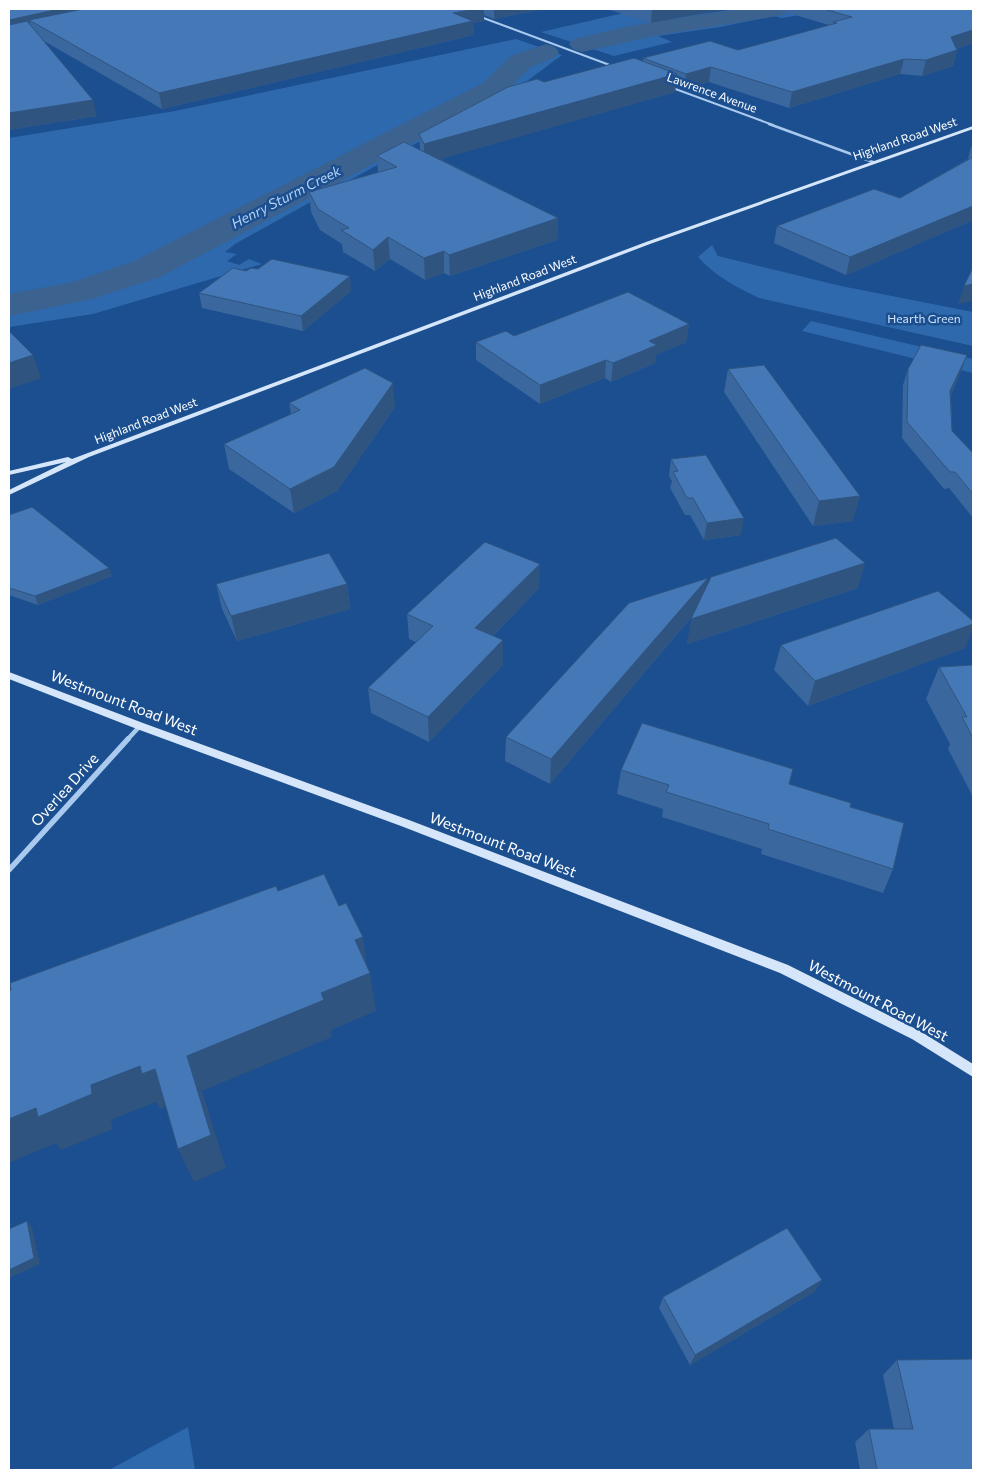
<svg xmlns="http://www.w3.org/2000/svg" width="982" height="1479" font-family="Commissioner,sans-serif">
  <style>
    .green { fill: #2e69ad }
    .lines { fill: none; stroke-linecap: round; stroke-linejoin: round }
    .river { fill: #3c6290; fill-rule: evenodd }
    .street-far3 { stroke: #a9c9ee; stroke-width: 2 }
    .street-far2 { stroke: #a9c9ee; stroke-width: 2.5 }
    .street-far1 { stroke: #a9c9ee; stroke-width: 4.5 }
    .street { stroke: #a9c9ee; stroke-width: 5.5 }
    .secondary { fill: #d6e6fa; fill-rule: evenodd }
    .wall { fill: #3a679d }
    .shaded-wall { fill: #305480 }
    .building { fill: #4478b7; stroke: #305480 }
    .labels { text-anchor: middle; stroke-width: 5; stroke-linejoin: round; paint-order: stroke }
    .far-street-label { font-size: 12px; fill: #fff; stroke: #1b4f8f }
    .far-park-label { font-size: 12px; fill: #cfe3fa; stroke: #1b4f8f }
    .far-water-label { font-size: 14px; font-style: italic; fill: #b5d3f5; stroke: #1b4f8f }
    .street-label { font-size: 15px; fill: #fff; stroke: #1b4f8f }
  </style>
  <rect width="100%" height="100%" fill="#1b4f8f"/>
  <g class="green">
    <polygon points="641,9 667,19 735,9 832,9 782,18 774,16 720,27 658,36 672,42 614,56 541,32"/>
    <polygon points="516,39 562,55 523,84 235,244 225,252 237,254 227,261 239,265 249,259 262,264 93,314 9,327 9,138 175,111"/>
    <path d="M712,245L718,256L841,286L973,312V346L759,298C736,287 715,276 698,257Z"/>
    <polygon points="811,321 973,359 973,373 802,331"/>
    <polygon points="188,1427 195,1470 109,1470"/>
  </g>
  <g class="lines">
    <g class="river">
      <polygon points="737,9 790,9 786,14 778,16 655,36 582,52 573,49 569,44 573,39 630,26"/>
      <polygon points="546,44 555,47 559,52 555,57 529,68 503,95 160,277 92,299 9,316 9,294 73,282 134,261 483,83 511,56"/>
    </g>
    <g class="street-far3">
      <polyline points="478,16 615,67"/>
      <polyline points="670,87 773,125"/>
    </g>
    <polyline class="street-far2" points="769,124 873,162"/>
    <polyline class="street-far1" points="127,740 140,726"/>
    <polyline class="street" points="9,870 128,739"/>
    <g class="secondary">
      <polygon points="973,126 973,129 650,244 89,457 9,495 9,490 66,462 9,475 9,471 68,457 72,459 646,242"/>
      <polygon points="9,672 143,723 409,820 788,965 920,1031 973,1064 973,1077 912,1039 780,973 401,826 137,729 9,679"/>
    </g>
  </g>
  <g class="wall">
    <polygon points="9,9 543,9 494,19 484,15 484,21 473,23 474,35 162,109 44,41 97,116 9,130"/>
    <polygon points="607,9 726,9 651,23"/>
    <polygon points="774,9 973,9 973,43 956,49 957,50 953,66 922,76 900,74 789,108 709,82 684,89 676,86 675,92 440,159 558,218 557,240 450,276 444,273 425,280 390,259 375,271 343,252 342,244 320,230 311,212 309,192 378,172 377,156 420,150 419,134 544,82 643,61 643,58 738,50 829,25"/>
    <polygon points="973,146 973,220 846,275 774,243 777,226 900,198 968,159 971,147"/>
    <polygon points="246,271 351,291 303,331 202,308 199,293"/>
    <polygon points="689,324 686,342 656,355 655,363 611,382 605,378 540,404 476,360 476,342 514,336"/>
    <polygon points="728,369 853,521 813,526 724,392"/>
    <polygon points="908,369 961,371 951,395 952,431 973,453 973,518 949,488 944,489 902,438 903,385"/>
    <polygon points="289,403 395,407 337,491 294,513 229,469 224,444 291,414"/>
    <polygon points="671,459 741,535 704,540 690,515 685,515 670,488 672,481 669,476"/>
    <polygon points="9,515 112,576 38,605 9,595"/>
    <polygon points="216,584 347,584 350,609 237,641 222,609"/>
    <polygon points="539,588 493,636 503,665 429,742 371,713 368,688 416,642 409,639 407,614"/>
    <polygon points="706,588 858,588 687,644 694,614 550,784 505,761 506,737"/>
    <polygon points="781,645 965,648 808,706 774,670"/>
    <polygon points="973,665 973,797 948,749 950,744 926,699 939,667"/>
    <polygon points="621,770 789,784 893,869 883,893 761,854 762,849 662,817 663,809 617,794"/>
    <polygon points="822,1280 814,1292 690,1365 659,1308 663,1297"/>
    <polygon points="897,1360 973,1470 860,1470 855,1442 869,1429 894,1429 883,1375"/>
  </g>
  <g class="shaded-wall">
    <polygon points="59,9 124,9 29,20 32,30 9,35 9,20"/>
    <polygon points="476,9 484,9 484,21 473,23 474,35 162,109 159,93 453,13"/>
    <polygon points="494,9 543,9 494,19"/>
    <polygon points="652,9 726,9 651,23"/>
    <polygon points="973,28 973,43 948,51 951,37"/>
    <polygon points="957,50 953,66 922,76 926,60"/>
    <polygon points="904,59 900,74 789,108 792,92"/>
    <polygon points="711,67 709,82 684,89 686,74"/>
    <polygon points="677,74 675,92 424,164 424,144"/>
    <polygon points="93,100 97,116 9,130 9,113"/>
    <polygon points="973,206 973,220 846,275 850,257"/>
    <polygon points="558,218 557,240 450,276 449,255"/>
    <polygon points="388,237 390,259 375,271 373,250"/>
    <polygon points="444,251 444,273 425,280 424,258"/>
    <polygon points="350,276 351,291 303,331 301,316"/>
    <polygon points="973,284 973,301 958,304 964,286"/>
    <polygon points="689,324 686,342 656,355 655,363 611,382 613,363 649,341"/>
    <polygon points="33,355 41,378 9,389 9,363"/>
    <polygon points="967,355 961,371 945,407 950,391"/>
    <polygon points="606,360 605,378 540,404 540,385"/>
    <polygon points="393,383 395,407 337,491 294,513 290,489"/>
    <polygon points="860,496 853,521 813,526 819,501"/>
    <polygon points="744,518 741,535 704,540 707,523"/>
    <polygon points="865,563 858,588 687,644 691,619"/>
    <polygon points="540,564 539,588 476,653 475,628"/>
    <polygon points="109,568 112,576 38,605 35,596"/>
    <polygon points="708,578 703,603 550,784 551,759"/>
    <polygon points="347,584 350,609 237,641 231,616"/>
    <polygon points="973,624 973,629 965,648 808,706 815,681"/>
    <polygon points="503,640 503,665 429,742 428,717"/>
    <polygon points="363,937 368,974 370,973 376,1011 331,1030 332,1037 202,1091 226,1168 194,1182 178,1149 187,1056 321,993 355,940"/>
    <polygon points="140,1066 155,1069 171,1104 160,1109 156,1102 111,1120 113,1129 61,1150 56,1143 9,1163 9,1119"/>
    <polygon points="27,1221 32,1227 40,1264 9,1278 9,1270"/>
    <polygon points="822,1280 814,1292 690,1365 695,1355"/>
  </g>
  <g class="building">
    <polygon points="9,9 59,9 9,20"/>
    <polygon points="83,9 476,9 453,13 473,21 159,93 29,20"/>
    <polygon points="824,9 973,9 973,30 951,37 957,50 926,60 904,59 792,92 711,67 686,74 643,58 710,41 738,50 837,23 833,22 852,17"/>
    <polygon points="27,21 93,100 9,113 9,25"/>
    <polygon points="634,58 677,74 424,144 419,134 508,87 537,79 544,82"/>
    <polygon points="404,142 558,218 449,255 444,251 424,258 388,237 373,250 341,230 349,228 318,209 309,192 397,167 377,156"/>
    <polygon points="973,157 973,206 850,257 777,226 874,189 900,198"/>
    <polygon points="272,259 350,276 301,316 199,293 233,268 246,271 251,268 258,269"/>
    <polygon points="973,267 973,284 964,286"/>
    <polygon points="628,292 689,324 649,341 657,345 613,363 606,360 540,385 476,342 506,331 514,336"/>
    <polygon points="9,331 33,355 9,363"/>
    <polygon points="921,345 967,355 950,391 952,431 973,453 973,494 955,472 950,472 907,422 908,369"/>
    <polygon points="764,365 860,496 819,501 728,369"/>
    <polygon points="365,368 393,383 334,467 290,489 224,444 300,410 289,403"/>
    <polygon points="706,455 744,518 707,523 693,498 687,498 673,472 678,471 671,459"/>
    <polygon points="32,507 109,568 35,596 9,588 9,515"/>
    <polygon points="836,538 865,563 691,619 711,577"/>
    <polygon points="485,542 540,564 475,628 503,640 428,717 368,688 433,626 407,614"/>
    <polygon points="329,553 347,584 231,616 216,584"/>
    <polygon points="708,578 551,759 506,737 629,603"/>
    <polygon points="938,591 973,621 973,624 815,681 781,645"/>
    <polygon points="973,665 973,738 962,717 967,717 939,667"/>
    <polygon points="642,723 793,769 789,784 851,803 850,807 904,823 893,869 768,829 769,824 666,792 669,785 621,770"/>
    <polygon points="324,874 339,906 346,903 363,937 355,940 370,973 321,993 324,1000 187,1056 211,1135 178,1149 155,1069 142,1074 140,1066 91,1085 92,1094 38,1117 36,1108 9,1119 9,991 11,990 10,983 276,886 278,891"/>
    <polygon points="27,1221 34,1258 9,1270 9,1229"/>
    <polygon points="787,1228 822,1280 695,1355 663,1297"/>
    <polygon points="973,1359 973,1470 877,1470 869,1429 913,1429 897,1360"/>
  </g>
  <g class="labels">
    <g class="far-street-label">
      <text transform="translate(712 93) rotate(20)" y="4">Lawrence Avenue</text>
      <text transform="translate(905 139) rotate(-19)" y="4">Highland Road West</text>
      <text transform="translate(525 278) rotate(-21)" y="4">Highland Road West</text>
      <text transform="translate(146 421) rotate(-21)" y="4">Highland Road West</text>
    </g>
    <g class="far-park-label">
      <text x="924" y="323">Hearth Green</text>
    </g>
    <g class="far-water-label">
      <text transform="translate(286 197) rotate(-27)" y="5">Henry Sturm Creek</text>
    </g>
    <g class="street-label">
      <text transform="translate(124 703) rotate(21)" y="5">Westmount Road West</text>
      <text transform="translate(65 790) rotate(-48)" y="5">Overlea Drive</text>
      <text transform="translate(503 845) rotate(21)" y="5">Westmount Road West</text>
      <text transform="translate(878 1001) rotate(28)" y="5">Westmount Road West</text>
    </g>
  </g>
  <rect width="982" height="1479" fill="none" stroke="#ffffff" stroke-width="20"/>
</svg>
